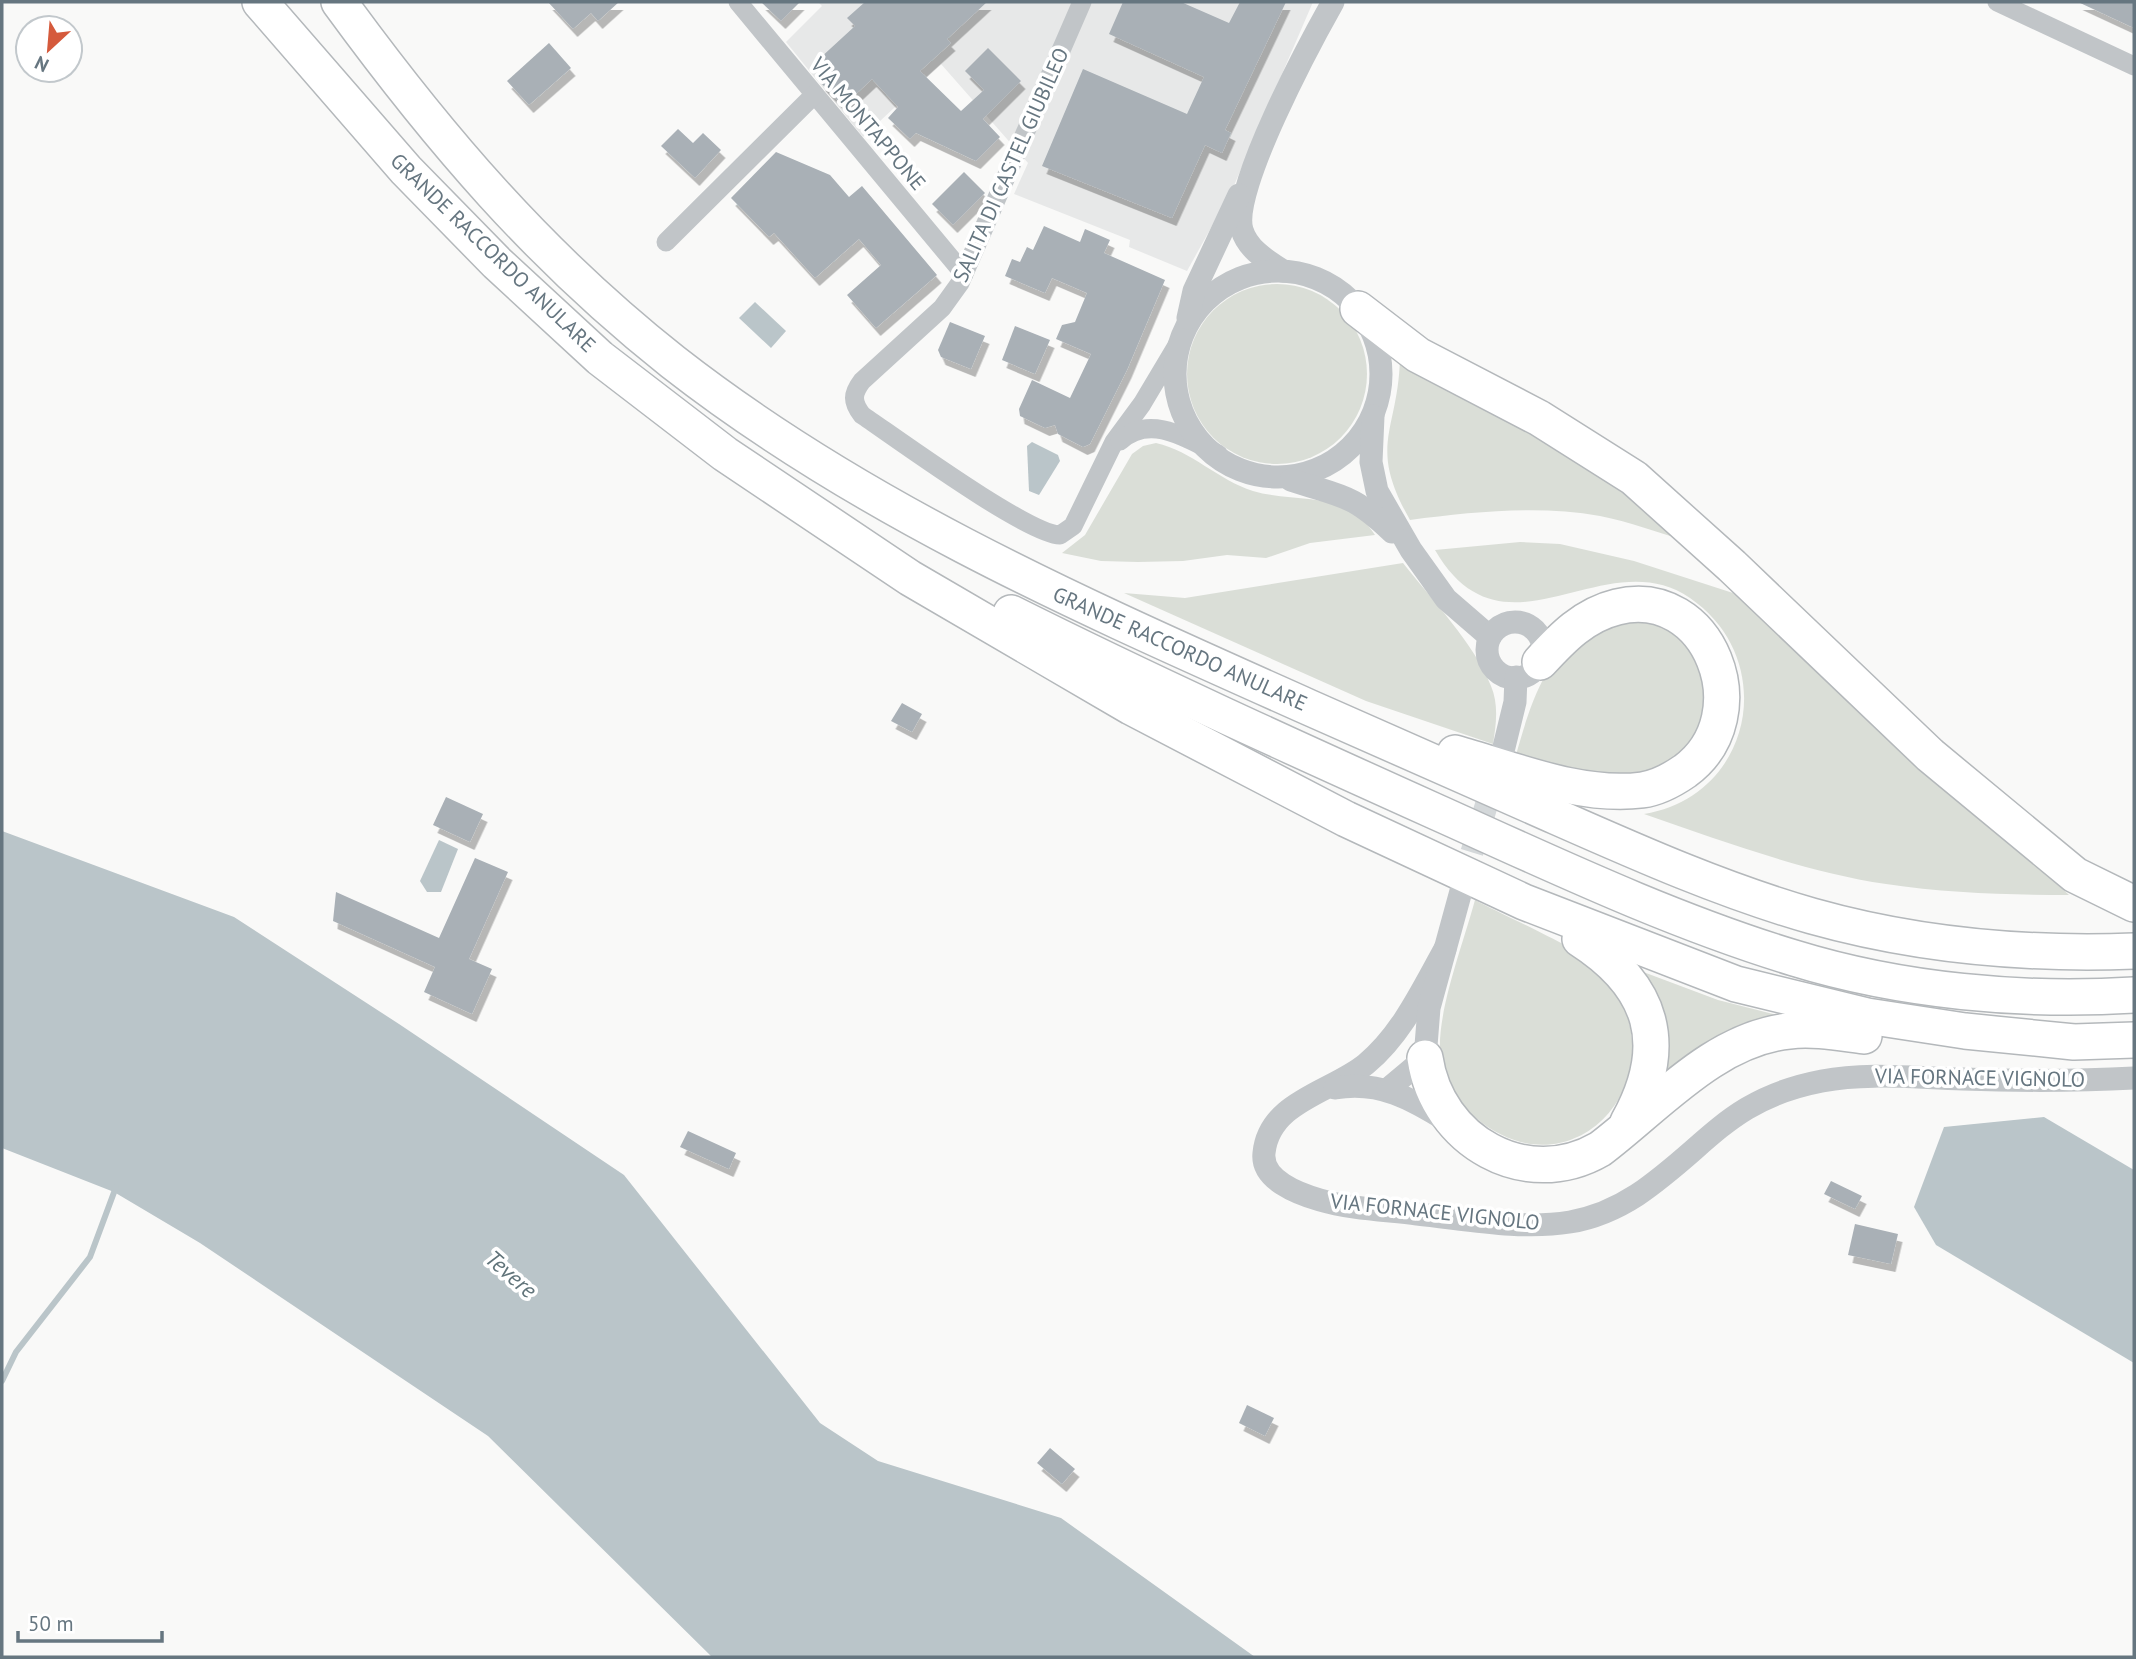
<svg xmlns="http://www.w3.org/2000/svg" width="2136" height="1659" font-family="'PT Sans',sans-serif">
  <style>
    .built { fill: #e7e8e8 }
    .green { fill: #daded7 }
    .water { fill: #bac5c9 }
    .lines { fill: none; stroke-linecap: round; stroke-linejoin: round }
    .stream { stroke: #bac5c9; stroke-width: 6 }
    .building { fill: #a9b0b6; filter: url(#shadow) }
    .tertiary-tunnel { stroke: #d4d8da; stroke-width: 23; stroke-dasharray: 23 11; stroke-linecap: butt }
    .motorway-casing { stroke: #b4b8bb; stroke-width: 38 }
    .minor { stroke: #c1c5c8; stroke-width: 19 }
    .tertiary { stroke: #c1c5c8; stroke-width: 23 }
    .motorway { stroke: #fff; stroke-width: 35 }
    .labels { text-anchor: middle; stroke-width: 7; stroke-linejoin: round; paint-order: stroke }
    .street-label { font-size: 21px; fill: #667680; stroke: #fff }
    .water-label { font-size: 23px; font-style: italic; fill: #61747a; stroke: #fff }
  </style>
  <defs>
    <filter id="shadow"><feDropShadow dx="4.5" dy="8" stdDeviation="0" flood-color="#0004"/></filter>
  </defs>
  <rect width="100%" height="100%" fill="#f9f9f8"/>
  <polygon class="built" points="818,2 1313,2 1232,190 1187,271 1129,247 1130,240 1014,194 1028,163 941,64 863,137 786,42 822,6"/>
  <g class="green">
    <circle cx="1277" cy="374" r="90"/>
    <path d="M1400,358L1586,459L1689,542C1660,533 1630,522 1600,516C1538,505 1472,512 1410,520C1367,444 1398,433 1400,358Z"/>
    <path d="M1156,443C1192,451 1218,480 1253,491C1297,504 1346,489 1375,535L1310,543L1266,558L1227,555L1183,561L1138,562L1101,561L1062,553L1085,535L1132,454L1143,446Z"/>
    <path d="M1520,542L1560,544L1634,561L1733,593L1771,621L2069,895C2008,895 1946,893 1886,884C1804,872 1723,841 1644,814C1753,796 1780,660 1690,598C1604,539 1504,669 1435,550Z"/>
    <path d="M1403,563C1431,599 1474,643 1491,686C1499,705 1496,725 1493,744L1366,701L1124,593L1185,598Z"/>
    <path d="M1635,614L1683,635L1713,688C1709,701 1700,740 1691,749C1641,797 1575,771 1516,755C1527,716 1540,671 1570,643C1583,631 1618,621 1635,614Z"/>
    <path d="M1475,900C1502,915 1582,949 1600,969C1689,1070 1576,1202 1476,1118C1456,1101 1442,1077 1440,1050C1438,1009 1464,941 1475,900Z"/>
    <path d="M1630,967L1718,1000L1777,1015C1724,1025 1691,1053 1653,1089Z"/>
  </g>
  <g class="water">
    <polygon points="755,302 786,331 771,348 739,318"/>
    <polygon points="1032,442 1058,455 1060,461 1039,495 1029,491 1027,446"/>
    <polygon points="2,831 234,917 399,1024 624,1175 820,1423 878,1461 1061,1518 1255,1657 712,1657 488,1436 200,1243 114,1192 2,1148"/>
    <polygon points="439,840 458,849 441,892 427,892 420,881"/>
    <polygon points="2044,1117 2134,1170 2134,1363 1936,1245 1914,1207 1944,1127"/>
  </g>
  <g class="lines">
    <polyline class="stream" points="2,1381 16,1352 90,1257 116,1187"/>
  </g>
  <g class="building">
    <polygon points="548,2 619,2 598,21 591,13 573,29"/>
    <polygon points="761,2 800,2 781,21"/>
    <polygon points="865,2 987,2 947,39 951,43 920,71 961,111 984,90 965,71 988,48 1021,81 983,119 1000,137 976,161 916,133 910,139 888,118 898,107 872,79 843,106 821,83 832,74 818,60 855,26 847,18"/>
    <polygon points="1123,2 1181,2 1229,23 1240,2 1286,2 1225,130 1231,133 1222,153 1205,145 1172,218 1042,166 1083,69 1187,114 1204,77 1109,34"/>
    <polygon points="2078,2 2134,2 2134,28"/>
    <polygon points="549,43 571,68 529,105 507,81"/>
    <polygon points="678,129 693,143 703,133 721,150 695,178 661,146"/>
    <polygon points="776,152 830,175 849,197 862,186 937,275 876,328 847,295 881,265 859,239 815,278 774,233 769,237 731,198"/>
    <polygon points="964,172 985,193 953,225 932,204"/>
    <polygon points="1044,226 1080,242 1085,229 1110,240 1104,253 1165,280 1127,370 1090,444 1083,447 1058,434 1055,425 1045,428 1020,416 1019,409 1032,380 1070,398 1091,354 1056,339 1062,325 1075,322 1087,293 1052,278 1045,293 1005,276 1012,259 1020,262 1027,247 1033,250"/>
    <polygon points="950,322 985,336 971,369 941,357 938,350"/>
    <polygon points="1015,326 1050,340 1035,374 1002,360"/>
    <polygon points="902,703 922,714 912,732 891,721"/>
    <polygon points="446,797 483,814 470,842 433,825"/>
    <polygon points="475,858 508,872 469,959 492,969 472,1014 424,992 435,967 333,921 336,892 439,938"/>
    <polygon points="688,1131 736,1153 729,1169 680,1147"/>
    <polygon points="1831,1181 1862,1196 1855,1209 1824,1194"/>
    <polygon points="1855,1224 1898,1234 1891,1264 1848,1255"/>
    <polygon points="1247,1405 1274,1418 1265,1436 1239,1423"/>
    <polygon points="1050,1448 1075,1469 1062,1484 1037,1463"/>
  </g>
  <g class="lines">
    <polyline class="tertiary-tunnel" points="1462,885 1495,777"/>
    <g class="motorway-casing">
      <g id="motorway">
        <polyline points="260,2 406,170 497,263 600,358 725,454 910,578 1131,707 1346,819 1524,902 1736,984 1867,1016 1965,1031 2074,1042 2134,1040"/>
        <path d="M339,2C439,139 539,256 673,362C865,512 1087,608 1308,707C1388,743 1468,778 1548,813C1634,851 1721,890 1812,916C1915,945 2027,955 2134,951"/>
        <polyline points="1358,309 1418,355 1539,418 1634,478 1732,566 1930,755 2075,875 2134,904"/>
        <path d="M1011,613C1149,682 1290,746 1432,810C1550,863 1669,920 1794,958C1901,991 2023,1002 2134,995"/>
        <path d="M1455,753C1513,769 1580,798 1642,790C1657,788 1672,780 1685,771C1761,715 1709,584 1617,607C1584,615 1562,638 1540,662"/>
        <path d="M1580,939C1653,986 1671,1045 1628,1122"/>
        <path d="M1425,1058C1437,1141 1526,1192 1600,1149C1657,1106 1714,1039 1789,1031C1814,1028 1840,1033 1864,1036"/>
      </g>
    </g>
    <g class="minor">
      <polyline points="738,2 964,274"/>
      <path d="M1082,2L960,283L942,308L862,381C852,394 852,402 862,415C896,438 1027,534 1060,535L1073,526L1114,442L1142,404L1179,342"/>
      <polyline points="1997,2 2134,66"/>
      <polyline points="666,242 814,95"/>
      <path d="M1120,441C1150,413 1188,439 1218,454"/>
    </g>
    <g class="tertiary">
      <path d="M1283,271C1268,261 1248,250 1242,230C1230,191 1311,41 1333,2"/>
      <circle cx="1278" cy="374" r="103"/>
      <polyline points="1188,318 1194,291 1239,195"/>
      <polyline points="1373,416 1371,462 1377,491 1411,550 1446,599 1490,637"/>
      <path d="M1291,480C1342,497 1351,493 1392,532"/>
      <circle cx="1515" cy="650" r="28"/>
      <polyline points="1504,747 1515,702 1516,677"/>
      <path d="M1445,949C1422,990 1402,1034 1366,1064C1332,1092 1269,1101 1264,1153C1261,1180 1299,1194 1320,1200C1351,1209 1385,1210 1417,1214C1466,1219 1520,1230 1570,1222C1594,1218 1617,1208 1637,1195C1709,1146 1728,1099 1822,1081C1868,1072 1916,1078 1963,1079C2020,1081 2077,1081 2134,1078"/>
      <path d="M1335,1088C1379,1080 1412,1099 1449,1122"/>
      <polyline points="1388,1089 1425,1058 1429,1008 1461,891"/>
    </g>
    <use href="#motorway" class="motorway"/>
  </g>
  <g class="labels">
    <g class="street-label">
      <text transform="translate(868 124) rotate(50)" y="7">VIA MONTAPPONE</text>
      <text transform="translate(1011 165) rotate(-66)" y="7">SALITA DI CASTEL GIUBILEO</text>
      <text transform="translate(493 253) rotate(44)" y="7">GRANDE RACCORDO ANULARE</text>
      <text transform="translate(1180 649) rotate(24)" y="7">GRANDE RACCORDO ANULARE</text>
      <text transform="translate(1980 1078) rotate(1)" y="7">VIA FORNACE VIGNOLO</text>
      <text transform="translate(1435 1212) rotate(6)" y="7">VIA FORNACE VIGNOLO</text>
    </g>
    <g class="water-label">
      <text transform="translate(511 1274) rotate(41)" y="8">Tevere</text>
    </g>
  </g>
  <rect width="2136" height="1659" fill="none" stroke="#667680" stroke-width="7"/>
  <g transform="translate(49 49) rotate(206)"><circle r="33" fill="#ffffff" stroke="#c2c8cc" stroke-width="2"/>
  <path d="M0-5L12 26L0 18L-12 26Z" fill="#d55a3c"/>
  <text y="-10" font-size="19" font-weight="bold" text-anchor="middle" fill="#667680">N</text>
  </g>
  <path d="M18 1631v10h144v-10" fill="none" stroke="#667680" stroke-width="3.5"/>
  <text x="28" y="1631" font-size="21" fill="#667680" stroke="#ffffff" stroke-width="5" paint-order="stroke">50 m</text>
</svg>
